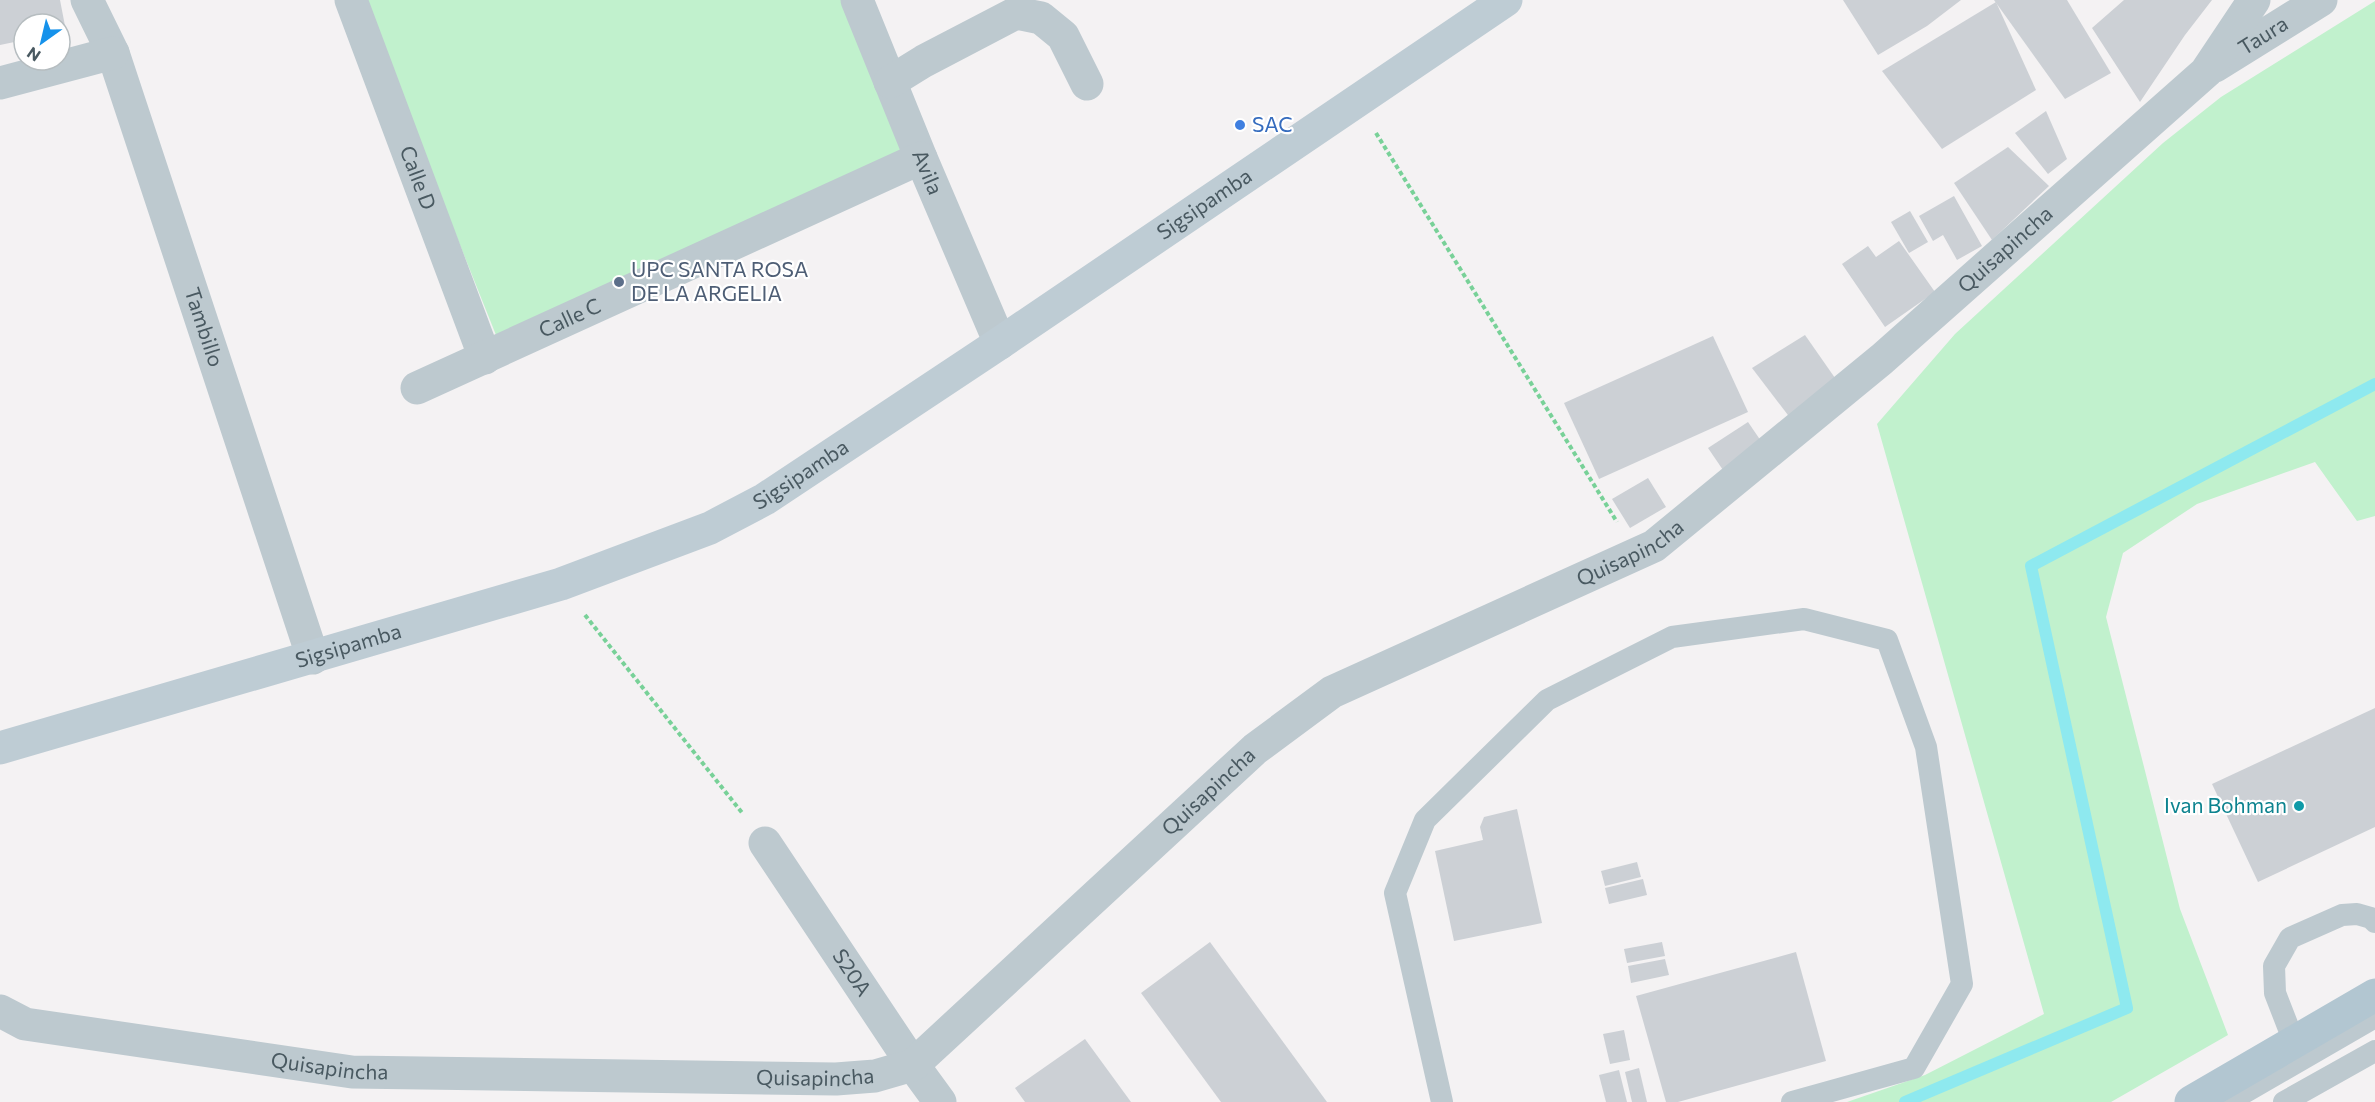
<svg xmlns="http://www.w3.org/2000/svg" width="2375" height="1102" font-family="Commissioner,sans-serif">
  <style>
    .green { fill: #c1f1cd }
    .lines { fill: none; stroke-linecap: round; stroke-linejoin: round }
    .stream { stroke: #8ee9ef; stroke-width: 12 }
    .building { fill: #ccd0d5 }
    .path { stroke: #78d198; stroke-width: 4; stroke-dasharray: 4.5 3; stroke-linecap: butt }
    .lane { stroke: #bdc9cf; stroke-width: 22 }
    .street { stroke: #bdc9cf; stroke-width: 33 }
    .secondary { stroke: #beccd4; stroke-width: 33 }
    .primary { stroke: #b2c6d1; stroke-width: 33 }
    .shop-dot { fill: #3f7fe0; stroke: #fff; stroke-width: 2 }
    .service-dot { fill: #5c6f8a; stroke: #fff; stroke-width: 2 }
    .culture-dot { fill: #0f9aa8; stroke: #fff; stroke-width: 2 }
    .labels { text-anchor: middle; stroke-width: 4.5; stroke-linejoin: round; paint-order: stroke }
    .street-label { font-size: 21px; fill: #495961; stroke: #fff }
    .shop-label { font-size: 21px; fill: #366cbe; stroke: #fff; text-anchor: start }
    .service-label { font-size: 21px; fill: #4e5e75; stroke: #fff; text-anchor: start }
    .culture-label { font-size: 21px; fill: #0d838f; stroke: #fff; text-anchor: end }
  </style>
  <rect width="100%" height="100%" fill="#f4f2f3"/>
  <g class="green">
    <polygon points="362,0 843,0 906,153 496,335"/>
    <polygon points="2375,1 2375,516 2357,521 2315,462 2197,504 2123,553 2106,617 2180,909 2228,1035 2111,1102 1847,1102 1925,1075 2044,1014 1877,424 1955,334 2163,143 2221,97"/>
  </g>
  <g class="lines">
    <polyline class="stream" points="1905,1102 2127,1008 2031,566 2375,384"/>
  </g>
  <g class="building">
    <polygon points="0,0 60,0 66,31 60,32 60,24 24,24 24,40 0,45"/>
    <polygon points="1843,0 1961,0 1927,26 1878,55"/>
    <polygon points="1994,0 2067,0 2111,73 2065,99"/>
    <polygon points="2124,0 2212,0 2185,35 2140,102 2092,28"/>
    <polygon points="1996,2 2036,90 1942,149 1882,71"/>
    <polygon points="2046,111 2067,159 2048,174 2015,133"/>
    <polygon points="2008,147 2049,186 1992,240 1954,183"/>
    <polygon points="1954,196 1982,246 1957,260 1943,235 1933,241 1919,216"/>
    <polygon points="1910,211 1928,242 1909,253 1891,222"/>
    <polygon points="1899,241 1935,292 1885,327 1842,264 1868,246 1876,257"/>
    <polygon points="1805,335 1842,388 1794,423 1752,368"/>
    <polygon points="1713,336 1748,412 1599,479 1564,403"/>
    <polygon points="1748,422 1763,444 1723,470 1708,448"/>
    <polygon points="1648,478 1666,507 1630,528 1612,499"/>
    <polygon points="2375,708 2375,827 2258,882 2212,784"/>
    <polygon points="1517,809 1542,923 1454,941 1435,851 1483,840 1480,827 1484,817"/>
    <polygon points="1637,862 1641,877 1605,886 1601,871"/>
    <polygon points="1643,879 1647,895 1609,904 1605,888"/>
    <polygon points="1210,942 1327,1102 1221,1102 1141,993"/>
    <polygon points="1662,942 1665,956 1627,963 1624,949"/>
    <polygon points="1796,952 1826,1061 1678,1102 1666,1102 1636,996"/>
    <polygon points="1665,959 1669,975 1631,983 1628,966"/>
    <polygon points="1624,1030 1630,1060 1610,1064 1603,1034"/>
    <polygon points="1085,1039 1131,1102 1025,1102 1015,1088"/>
    <polygon points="1639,1068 1647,1102 1632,1102 1625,1072"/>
    <polygon points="1619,1070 1627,1102 1606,1102 1599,1075"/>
  </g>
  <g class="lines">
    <g class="path">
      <polyline points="1376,133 1617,522"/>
      <polyline points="585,615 743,814"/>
    </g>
    <g class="lane">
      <polyline points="2294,1042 2275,993 2274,966 2290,938 2342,915 2357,914 2371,918 2375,922"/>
      <polyline points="1442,1102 1395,893 1425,820 1547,700 1672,637 1804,619 1887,640 1926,747 1962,984 1914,1068 1792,1102"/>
      <polyline points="2228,1102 2375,1017"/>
      <polyline points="2284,1102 2375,1051"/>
    </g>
    <g class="street">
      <path id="s1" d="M87,0L113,53L313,658"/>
      <path id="s2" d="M351,0L485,358"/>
      <path id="s3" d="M857,0L921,158L1000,343"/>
      <path id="s4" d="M2215,66L2321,0"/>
      <polyline points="890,82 924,61 1016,13 1041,18 1063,36 1087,84"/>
      <polyline points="0,83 113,53"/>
      <path id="s5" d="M417,388L921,158"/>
      <path id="s6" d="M765,843L913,1065L940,1102"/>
      <path id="s7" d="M0,1011L25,1024L352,1072L836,1079L875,1076L913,1065L1255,749L1332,692L1654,546L1882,359L2206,72L2254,0"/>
    </g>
    <path class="secondary" id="s8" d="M0,748L561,584L710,528L765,499L1000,343L1506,0"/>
    <polyline class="primary" points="2191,1102 2375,995"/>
  </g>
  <circle class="shop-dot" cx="1240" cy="125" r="6"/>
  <circle class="service-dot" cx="619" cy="282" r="6"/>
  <circle class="culture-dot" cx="2299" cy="806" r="6"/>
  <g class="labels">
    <g class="street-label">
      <text dy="7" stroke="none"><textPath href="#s4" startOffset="57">Taura</textPath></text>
      <text dy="7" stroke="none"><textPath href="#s3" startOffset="186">Avila</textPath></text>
      <text dy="7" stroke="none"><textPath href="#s2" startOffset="190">Calle D</textPath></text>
      <text dy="7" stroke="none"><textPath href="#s8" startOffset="1335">Sigsipamba</textPath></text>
      <text dy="7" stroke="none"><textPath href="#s7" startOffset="2296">Quisapincha</textPath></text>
      <text dy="7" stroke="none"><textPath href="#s5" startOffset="168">Calle C</textPath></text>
      <text dy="7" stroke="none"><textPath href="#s1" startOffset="348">Tambillo</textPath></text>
      <text dy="7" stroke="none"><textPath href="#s8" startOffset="849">Sigsipamba</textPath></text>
      <text dy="7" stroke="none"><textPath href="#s7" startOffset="1812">Quisapincha</textPath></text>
      <text dy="7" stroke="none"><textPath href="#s8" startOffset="363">Sigsipamba</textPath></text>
      <text dy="7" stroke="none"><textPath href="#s7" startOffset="1324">Quisapincha</textPath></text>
      <text dy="7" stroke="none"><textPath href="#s6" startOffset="156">S20A</textPath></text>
      <text dy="7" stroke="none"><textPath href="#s7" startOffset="336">Quisapincha</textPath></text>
      <text dy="7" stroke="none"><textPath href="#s7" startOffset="822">Quisapincha</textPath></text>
    </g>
    <g class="shop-label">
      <text x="1252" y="132">SAC</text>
    </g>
    <g class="service-label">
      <text x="631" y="277">UPC SANTA ROSA<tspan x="631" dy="24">DE LA ARGELIA</tspan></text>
    </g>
    <g class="culture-label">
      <text x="2287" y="813">Ivan Bohman</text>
    </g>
  </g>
  <g transform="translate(42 42) rotate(214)"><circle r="28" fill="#ffffff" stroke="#b6bdc0" stroke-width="1.5"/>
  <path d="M0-4.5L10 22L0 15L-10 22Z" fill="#1692eb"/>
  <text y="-9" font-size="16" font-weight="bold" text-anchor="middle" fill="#495961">N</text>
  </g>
</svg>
